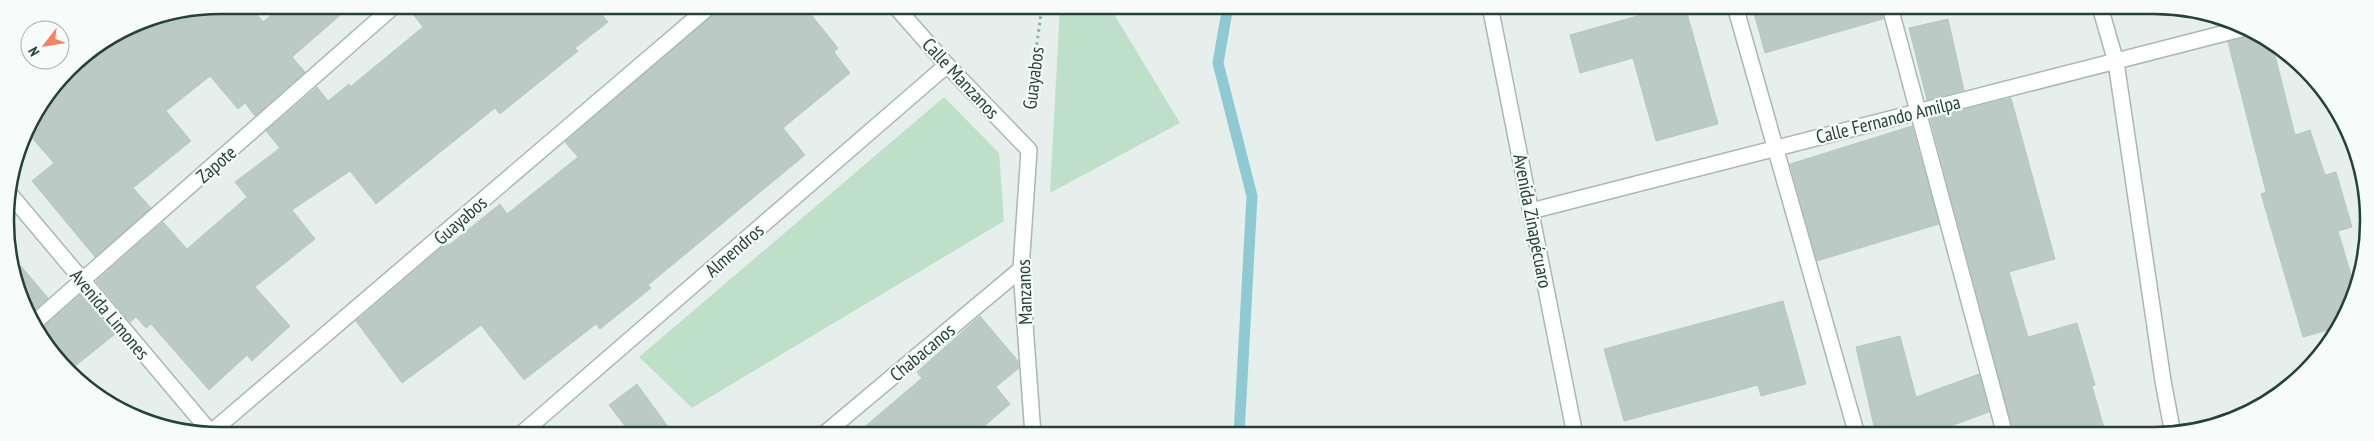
<svg xmlns="http://www.w3.org/2000/svg" width="2374" height="441" font-family="'PT Sans Narrow',sans-serif">
  <style>
    .green { fill: #bfe0c8 }
    .lines { fill: none; stroke-linecap: round; stroke-linejoin: round }
    .stream { stroke: #8ec9d4; stroke-width: 11 }
    .building { fill: #bbcac4; stroke: #b8c9c2 }
    .minor-casing { stroke: #a8b8b2; stroke-width: 18 }
    .path { stroke: #86b3a5; stroke-width: 3; stroke-dasharray: 2.5 4; stroke-linecap: butt }
    .minor { stroke: #fff; stroke-width: 15 }
    .labels { text-anchor: middle; stroke-width: 4.5; stroke-linejoin: round; paint-order: stroke }
    .street-label { font-size: 19px; fill: #24423a; stroke: #f7fbf9 }
    .rim { fill: none; stroke: #24423a; stroke-width: 2.5 }
  </style>
  <rect width="100%" height="100%" fill="#e6efeb"/>
  <g class="green">
    <polygon points="1060,6 1109,6 1180,123 1050,193"/>
    <polygon points="944,97 999,153 1004,221 692,408 639,357"/>
  </g>
  <g class="lines">
    <polyline class="stream" points="1228,6 1218,63 1252,196 1239,435"/>
  </g>
  <g class="building">
    <polygon points="220,5 249,5 263,22 283,5 352,5 292,57 305,72 255,116 245,103 238,109 210,76 166,111 191,141 133,188 151,208 95,257 32,181 54,163 26,131 68,68 138,21"/>
    <polygon points="406,5 594,5 608,22 575,48 578,51 500,114 495,108 376,204 350,171 292,210 315,239 255,287 290,326 252,361 247,355 209,390 151,324 146,328 136,317 130,322 96,281 163,222 187,249 247,197 235,182 280,148 266,131 317,87 328,101 349,84 350,87 423,27"/>
    <polygon points="724,5 804,6 838,48 834,52 850,73 783,128 805,155 648,285 651,288 600,329 596,324 524,380 481,325 402,383 356,321 447,243 449,245 500,204 507,214 578,157 565,142"/>
    <polygon points="1673,6 1685,6 1718,124 1656,141 1633,58 1580,73 1570,35"/>
    <polygon points="1752,6 1881,7 1883,19 1765,53"/>
    <polygon points="1948,19 1964,90 1927,100 1909,28"/>
    <polygon points="2254,31 2261,34 2272,43 2295,135 2310,130 2325,175 2336,172 2352,227 2338,231 2355,288 2347,316 2339,327 2303,337 2261,194 2266,192 2228,42 2248,37"/>
    <polygon points="2011,98 2055,259 2009,272 2028,337 2077,323 2095,385 2092,386 2106,435 2014,435 1930,118"/>
    <polygon points="1912,126 1939,224 1817,261 1790,164"/>
    <polygon points="21,266 48,298 30,314 16,290 14,271"/>
    <polygon points="81,294 115,334 69,371 58,362 40,330"/>
    <polygon points="1783,301 1806,384 1761,396 1758,385 1624,421 1604,349"/>
    <polygon points="980,316 1018,361 1019,368 996,387 1010,404 974,435 855,435 922,378 917,372"/>
    <polygon points="1900,336 1916,397 1979,374 1989,412 1926,435 1876,435 1856,347"/>
    <polygon points="637,384 674,435 631,434 609,405"/>
  </g>
  <g class="lines">
    <g class="minor-casing">
      <g id="minor">
        <polyline points="895,6 947,65 1029,150 1021,269 1033,435"/>
        <polyline points="1490,6 1575,435"/>
        <polyline points="1735,6 1857,435"/>
        <polyline points="1890,7 2005,435"/>
        <polyline points="2100,7 2116,62 2163,381 2173,434"/>
        <polyline points="9,193 212,434"/>
        <polyline points="1531,211 2245,28"/>
        <polyline points="35,322 395,5"/>
        <polyline points="209,434 711,5"/>
        <polyline points="521,434 947,65"/>
        <polyline points="823,435 1021,269"/>
      </g>
    </g>
    <polyline class="path" points="1028,109 1042,6"/>
    <use href="#minor" class="minor"/>
  </g>
  <g class="labels">
    <g class="street-label">
      <text transform="translate(961 78) rotate(47)" y="7">Calle Manzanos</text>
      <text transform="translate(1033 78) rotate(-83)" y="7">Guayabos</text>
      <text transform="translate(1888 119) rotate(-14)" y="7">Calle Fernando Amilpa</text>
      <text transform="translate(216 164) rotate(-41)" y="7">Zapote</text>
      <text transform="translate(460 220) rotate(-41)" y="7">Guayabos</text>
      <text transform="translate(1533 221) rotate(79)" y="7">Avenida Zinapécuaro</text>
      <text transform="translate(734 250) rotate(-41)" y="7">Almendros</text>
      <text transform="translate(1024 292) rotate(-92)" y="7">Manzanos</text>
      <text transform="translate(110 314) rotate(50)" y="7">Avenida Limones</text>
      <text transform="translate(922 352) rotate(-40)" y="7">Chabacanos</text>
    </g>
  </g>
  <path d="M0 0H2374V441H0ZM220 14H2154A206 206 0 0 1 2360 220V221A206 206 0 0 1 2154 427H220A206 206 0 0 1 14 221V220A206 206 0 0 1 220 14Z" fill="#f7fbf9" fill-rule="evenodd"/>
  <path class="rim" d="M220 14H2154A206 206 0 0 1 2360 220V221A206 206 0 0 1 2154 427H220A206 206 0 0 1 14 221V220A206 206 0 0 1 220 14Z"/>
  <g transform="translate(45 45) rotate(239)"><circle r="24" fill="#f7fbf9" stroke="#a3b1ad"/>
  <path d="M0-4L9 19L0 12L-9 19Z" fill="#f4845f"/>
  <text y="-8" font-size="14" font-weight="bold" text-anchor="middle" fill="#24423a">N</text>
  </g>
</svg>
